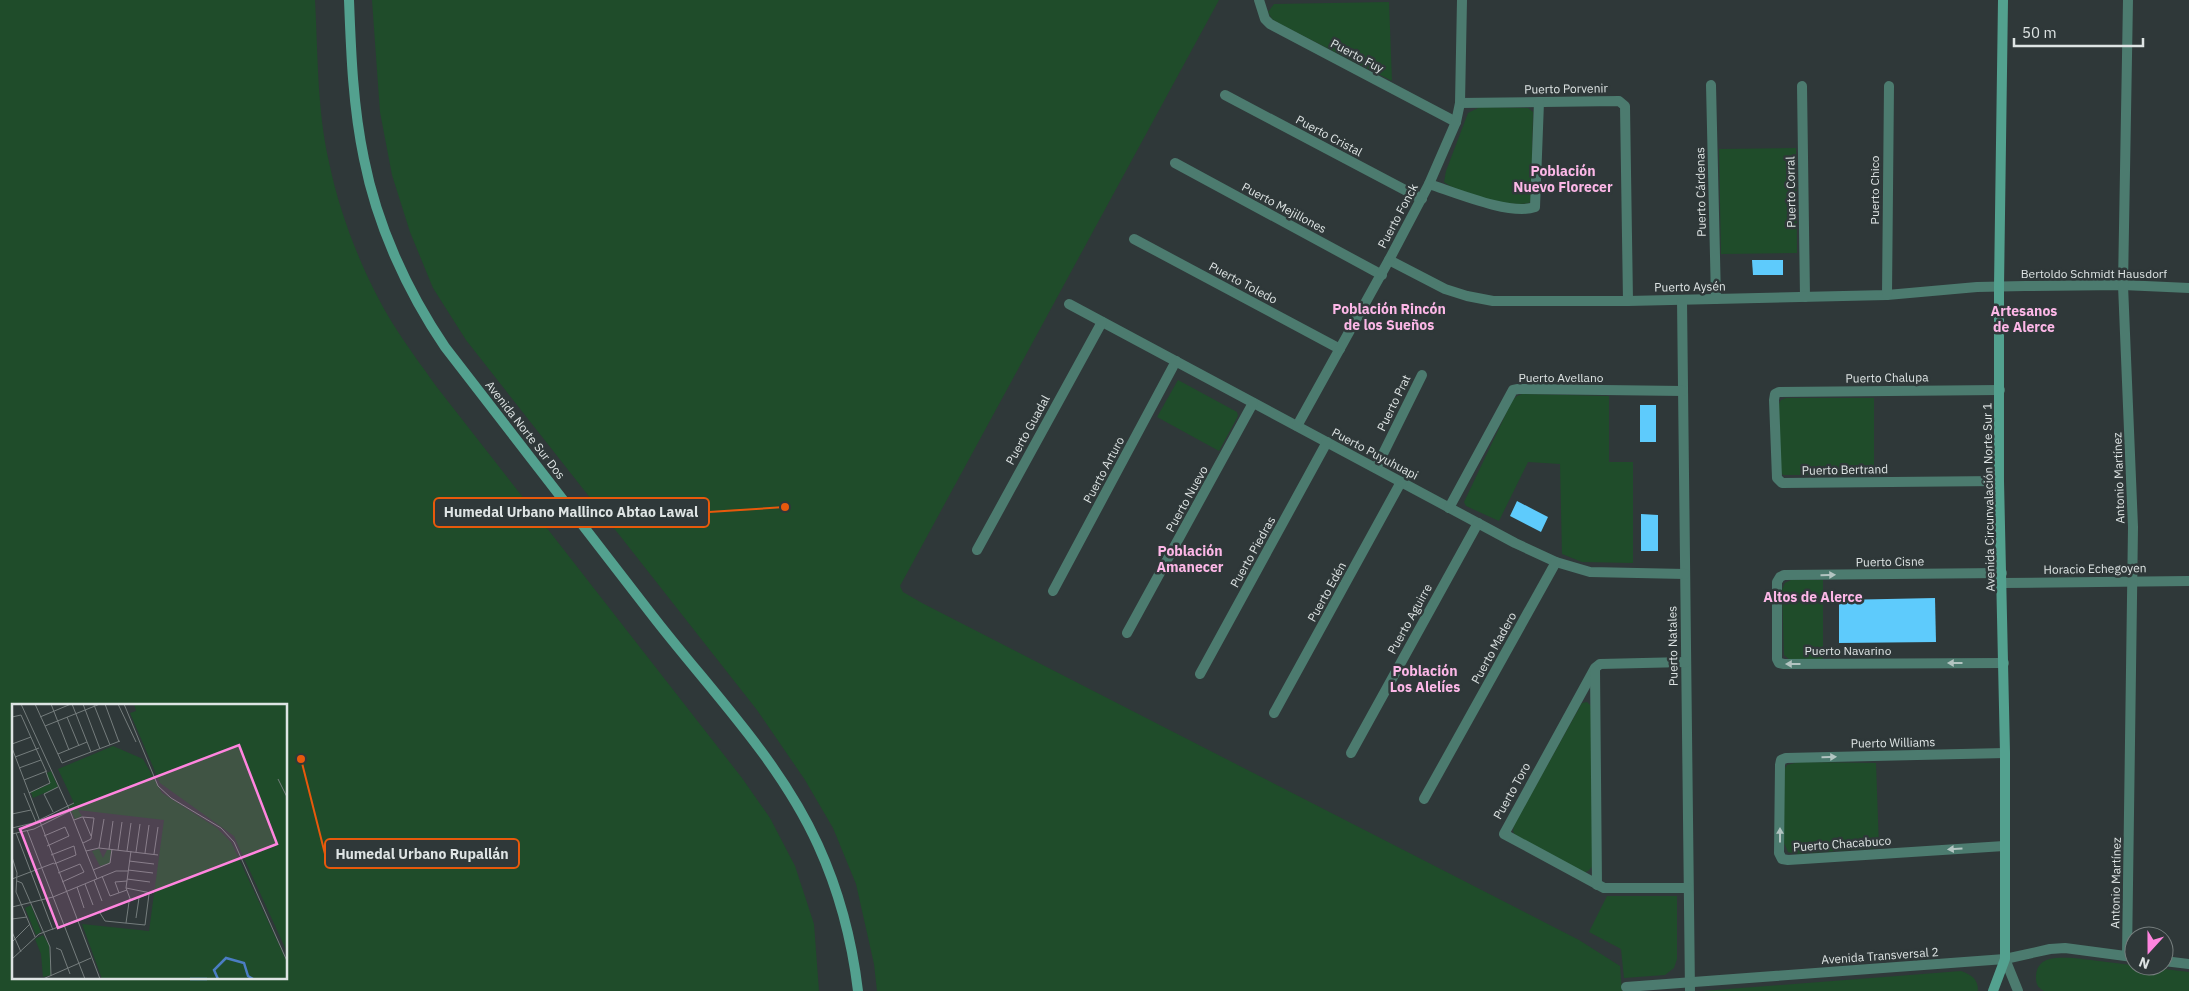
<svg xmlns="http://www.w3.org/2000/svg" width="2189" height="991" font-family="'IBM Plex Sans',sans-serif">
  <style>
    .green { fill: #1f4c2a; fill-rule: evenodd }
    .building { fill: #5ecbfc }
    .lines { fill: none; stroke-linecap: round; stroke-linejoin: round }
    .street { stroke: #4c7b6f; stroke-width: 10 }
    .secondary { stroke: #53a18f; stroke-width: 10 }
    .oneway { fill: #b2c4c1 }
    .labels { text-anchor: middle; stroke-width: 5; stroke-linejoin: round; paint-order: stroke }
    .street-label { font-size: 12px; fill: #dee4e4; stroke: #2f3839 }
    .neighbourhood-label { font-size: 14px; font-weight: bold; fill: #fcb7e7; stroke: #2f3839 }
    .inset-river { fill: none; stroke: #4b7dc3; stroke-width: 2.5 }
    .inset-road { fill: none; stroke: #757d7d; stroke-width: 1 }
    .view { fill: #ff85df; fill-opacity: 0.15; stroke: #ff85df; stroke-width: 2.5 }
    .inset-edge { fill: none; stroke: #dee4e4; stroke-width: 2.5 }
    .leader { fill: none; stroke: #e8590c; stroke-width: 2 }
    .callout-dot { fill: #e8590c; stroke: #2f3839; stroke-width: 2 }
    .callout { fill: #2f3839; stroke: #e8590c; stroke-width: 2 }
    .callout-label { font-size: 14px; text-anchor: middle; font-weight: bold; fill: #dee4e4 }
  </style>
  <rect width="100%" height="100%" fill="#2f3839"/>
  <g class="green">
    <path d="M0,0H315C318,54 317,109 329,162C340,216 364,277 393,324C406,345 422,366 436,386L742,778L770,818L795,866L814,924L819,991H0ZM14,705H286V977H14Z"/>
    <polygon points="372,0 1219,0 900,586 903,592 922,603 1579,940 1620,966 1622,991 877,991 874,964 856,884 833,828 805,780 757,710 466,340 433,288 410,232 392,175 380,112"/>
    <polygon points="1389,2 1392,81 1280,24 1272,19 1268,12 1274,4"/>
    <path d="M1480,107L1528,108L1533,112L1531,200L1529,203C1511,208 1458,193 1444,182L1446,171L1468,113Z"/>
    <polygon points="1796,148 1797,253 1721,254 1719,149"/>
    <polygon points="1178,380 1237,412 1238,416 1219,451 1157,417"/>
    <polygon points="1522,394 1609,396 1609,462 1633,462 1633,563 1582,562 1562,554 1560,464 1528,462 1499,521 1466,506 1464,502 1512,401 1517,396"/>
    <polygon points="1786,398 1874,398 1874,475 1783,475 1780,471 1778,406 1781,400"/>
    <polygon points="1791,580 1823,580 1823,659 1790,660 1784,655 1782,590 1785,583"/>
    <polygon points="1587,702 1592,707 1592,867 1588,871 1583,873 1516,837 1513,831 1514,825 1582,703"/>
    <polygon points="1799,762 1876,763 1879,848 1796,854 1788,852 1784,843 1784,770 1787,765"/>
    <polygon points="1607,896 1677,896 1677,959 1674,968 1665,975 1624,978 1621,949 1589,932"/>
    <path d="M2074,958L2189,972V991H2044C2038,988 2036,984 2036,978C2036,955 2058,958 2074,958Z"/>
    <path d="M1961,971C1972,975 1978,979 1978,991H1702Z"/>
  </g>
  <g class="building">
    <polygon points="1752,260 1783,260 1783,275 1753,275"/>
    <rect x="1640" y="405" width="16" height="37"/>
    <polygon points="1517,501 1548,517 1541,532 1510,516"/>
    <polygon points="1641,514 1658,515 1658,551 1641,551"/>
    <polygon points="1935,598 1936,642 1839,643 1839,600"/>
  </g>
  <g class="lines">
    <g class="street">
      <polyline points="1259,0 1265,19 1270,24 1456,122"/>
      <polyline points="1711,85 1716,299"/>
      <polyline points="1802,86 1805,297"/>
      <polyline points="1225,95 1422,199"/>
      <polyline points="1460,103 1619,101 1625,106 1628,301"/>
      <polyline points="1175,163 1382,275"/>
      <path d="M1429,184C1454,192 1511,216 1535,207L1539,102"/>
      <polyline points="1134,239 1340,349"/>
      <polyline points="1389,260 1445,289 1467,296 1493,301 1628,301 1887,295 1977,287 2025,286 2123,285 2189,288"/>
      <polyline points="1887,295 1889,86"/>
      <polyline points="1682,300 1690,991"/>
      <polyline points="1069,304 1515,543 1556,562 1590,572 1685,574"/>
      <polyline points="1297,426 1389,260 1429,184 1456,122 1460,103 1462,0"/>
      <polyline points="1376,468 1422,375"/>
      <polyline points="1999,481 1782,483 1777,478 1774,400 1775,394 1779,392 2000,390"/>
      <polyline points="1449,508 1513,390 1518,389 1683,391"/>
      <polyline points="977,550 1102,322"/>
      <polyline points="2002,573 1784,575 1780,577 1777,582 1777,659 1779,663 1784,664 2004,663"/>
      <polyline points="2002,583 2189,581"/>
      <polyline points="1053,591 1176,361"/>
      <polyline points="1127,633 1253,403"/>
      <polyline points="1686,662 1600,664 1595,668 1504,834 1604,888 1688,888"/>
      <polyline points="1595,669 1597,885"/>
      <polyline points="1200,674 1327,442"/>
      <polyline points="1274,713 1401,482"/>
      <polyline points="1351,753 1478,523"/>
      <polyline points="1424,799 1556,562"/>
      <polyline points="2004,846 1788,860 1782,859 1779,853 1780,765 1781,760 1786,758 2005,753"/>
      <polyline points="2127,956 2133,527 2123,285 2128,0"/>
      <polyline points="2005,959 2018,991"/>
      <polyline points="2164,961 2189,964"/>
      <polyline points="1626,987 2005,959 2050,949 2065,948 2133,957"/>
    </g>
    <g class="secondary">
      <path d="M349,0C351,53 353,107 364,159C377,225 407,291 445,347C514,436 583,526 652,615C709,689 779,759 818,845C839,891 852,941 858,991"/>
      <polyline points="1993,991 2005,959 2005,753 1999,481 1999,287 2003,0"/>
    </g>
  </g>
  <defs><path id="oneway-solid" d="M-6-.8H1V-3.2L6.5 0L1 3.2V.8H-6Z" transform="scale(1.25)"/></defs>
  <g class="oneway">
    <use href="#oneway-solid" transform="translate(1828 575) rotate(-1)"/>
    <use href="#oneway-solid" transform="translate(1955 663) rotate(180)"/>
    <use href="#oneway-solid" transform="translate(1793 664) rotate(180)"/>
    <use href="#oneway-solid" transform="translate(1829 757) rotate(-1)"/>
    <use href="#oneway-solid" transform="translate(1780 835) rotate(-90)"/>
    <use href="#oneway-solid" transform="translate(1955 849) rotate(176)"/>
  </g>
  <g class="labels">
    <g class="street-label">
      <text transform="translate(1357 56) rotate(28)" y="4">Puerto Fuy</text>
      <text transform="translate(1566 89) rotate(-1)" y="4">Puerto Porvenir</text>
      <text transform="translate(1329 136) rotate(28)" y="4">Puerto Cristal</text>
      <text transform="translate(1875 190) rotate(-90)" y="4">Puerto Chico</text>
      <text transform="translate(1701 192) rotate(-91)" y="4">Puerto Cárdenas</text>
      <text transform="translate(1791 192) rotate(-91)" y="4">Puerto Corral</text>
      <text transform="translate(1284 208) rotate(28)" y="4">Puerto Mejillones</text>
      <text transform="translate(1398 216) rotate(-62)" y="4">Puerto Fonck</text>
      <text x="2094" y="278">Bertoldo Schmidt Hausdorf</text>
      <text transform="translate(1243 283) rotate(28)" y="4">Puerto Toledo</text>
      <text transform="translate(1690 287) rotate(-1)" y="4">Puerto Aysén</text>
      <text x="1561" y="382">Puerto Avellano</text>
      <text transform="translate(1887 378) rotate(-1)" y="4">Puerto Chalupa</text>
      <text transform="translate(1394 403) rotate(-64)" y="4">Puerto Prat</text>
      <text transform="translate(525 430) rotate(52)" y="4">Avenida Norte Sur Dos</text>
      <text transform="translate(1028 430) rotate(-61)" y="4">Puerto Guadal</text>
      <text transform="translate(1375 454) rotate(28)" y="4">Puerto Puyuhuapi</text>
      <text transform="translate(1104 470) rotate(-62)" y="4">Puerto Arturo</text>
      <text transform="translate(1845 470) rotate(-1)" y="4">Puerto Bertrand</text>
      <text transform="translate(2119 478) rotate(-92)" y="4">Antonio Martínez</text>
      <text transform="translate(1989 497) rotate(-91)" y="4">Avenida Circunvalación Norte Sur 1</text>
      <text transform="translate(1187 499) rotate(-61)" y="4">Puerto Nuevo</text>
      <text transform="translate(1253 552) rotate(-61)" y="4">Puerto Piedras</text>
      <text transform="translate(1890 562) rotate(-1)" y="4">Puerto Cisne</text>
      <text transform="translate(2095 569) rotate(-1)" y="4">Horacio Echegoyen</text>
      <text transform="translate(1327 592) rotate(-61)" y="4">Puerto Edén</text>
      <text transform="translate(1410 619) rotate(-61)" y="4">Puerto Aguirre</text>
      <text transform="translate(1673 646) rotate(-91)" y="4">Puerto Natales</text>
      <text transform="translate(1494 648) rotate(-61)" y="4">Puerto Madero</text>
      <text x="1848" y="655">Puerto Navarino</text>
      <text transform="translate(1893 743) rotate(-1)" y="4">Puerto Williams</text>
      <text transform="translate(1512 791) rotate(-61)" y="4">Puerto Toro</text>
      <text transform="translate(1842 844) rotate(-4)" y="4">Puerto Chacabuco</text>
      <text transform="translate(2116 883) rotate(-89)" y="4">Antonio Martínez</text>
      <text transform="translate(1880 956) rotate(-4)" y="4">Avenida Transversal 2</text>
    </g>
    <g class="neighbourhood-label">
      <text x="1563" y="176">Población<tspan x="1563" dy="16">Nuevo Florecer</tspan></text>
      <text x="1389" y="314">Población Rincón<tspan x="1389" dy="16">de los Sueños</tspan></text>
      <text x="2024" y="316">Artesanos<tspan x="2024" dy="16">de Alerce</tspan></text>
      <text x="1190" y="556">Población<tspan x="1190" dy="16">Amanecer</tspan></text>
      <text x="1813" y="602">Altos de Alerce</text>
      <text x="1425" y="676">Población<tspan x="1425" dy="16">Los Alelíes</tspan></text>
    </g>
  </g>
  <g transform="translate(12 704)">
    <rect width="275" height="275" fill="#2f3839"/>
    <path d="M122,0H275V248L222,132L148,79L118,9L124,7ZM101,42L131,55L150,89L205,124L219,138L275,258V275H90L70,220L137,227L152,116L66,106L70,112L63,115L57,102L62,99L46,65ZM39,67L46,83L21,94L19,88L38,80L35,69ZM87,145L91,154L95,146H99L98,159L88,162L80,147ZM19,201L29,228L24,231L13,204ZM31,231L37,241L39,271L31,273L29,250L23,235Z" fill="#1f4c2a"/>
    <path class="inset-river" d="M178,275H195M206,275L202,266L214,254L232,259L236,272L241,275"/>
    <path class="inset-road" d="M9,0L58,107L85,175M23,0L50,59L108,37M39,0L57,46M60,0L79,48M71,0L88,45M93,0L107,38M106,0L124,38M112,0L146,82L159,94L209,124L222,138L275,257M82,1L98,41M0,13L9,11L34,67M28,13L59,0M55,13L67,42M33,22L88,0M0,40L19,33M0,44L88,275M46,50L75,38M3,53L27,44M7,64L29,56M266,75L275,93M12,76L35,67M12,89L24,118M17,89L38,79L34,68M41,108L32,90L46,83M0,110L19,106M71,113L79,132M62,116L70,113L82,114L79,135L71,139M0,124L21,119L62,99M15,126L73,275M4,129L41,226M0,130L22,125L64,104M32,132L53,123L57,132L35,142M87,144L92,115M97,145L101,117M106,146L110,118M74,147L87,144L146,151M115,147L119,119M119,147L114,184L119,197M124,148L128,120M133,149L137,121M142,150L146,123M39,151L62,142L64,151L42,160M0,153L5,169L4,188L23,233M117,157L142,160M81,166L98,159L100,145M116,166L141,169M46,169L68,160L72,168L50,178M90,172L98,192L115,186M0,175L42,159M115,175L138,178M82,176L90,197M5,177L10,179L38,243L39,272M73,180L81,201M65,183L72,204M114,184L139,189M107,189L103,178L115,177M0,203L41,193L104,167H116M88,209L93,217L133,221L137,190M124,214L127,194M0,215L15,213M114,219L117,198M0,228L9,248M0,238L18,220M44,244L49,246L58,270M0,255L27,230L142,188M31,275L79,254"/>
    <path class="view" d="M227,41L265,140L46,224L8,125Z"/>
    <rect width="275" height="275" class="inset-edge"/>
  </g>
  <path class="leader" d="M785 507L709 512M301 759L325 854"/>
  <g class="callout-dot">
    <circle cx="785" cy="507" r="5"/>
    <circle cx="301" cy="759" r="5"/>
  </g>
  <g class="callout">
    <rect x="434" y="498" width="275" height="29" rx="5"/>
    <rect x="325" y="839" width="194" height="29" rx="5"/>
  </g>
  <g class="callout-label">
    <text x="571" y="517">Humedal Urbano Mallinco Abtao Lawal</text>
    <text x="422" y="859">Humedal Urbano Rupallán</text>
  </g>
  <g transform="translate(2149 951) rotate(201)"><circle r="24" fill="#2f3839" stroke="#757d7d"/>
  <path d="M0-4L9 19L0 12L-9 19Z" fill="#ff85df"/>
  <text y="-8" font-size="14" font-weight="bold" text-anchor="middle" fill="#dee4e4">N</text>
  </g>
  <path d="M2014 38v8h129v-8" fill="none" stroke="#dee4e4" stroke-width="2.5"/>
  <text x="2022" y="38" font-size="15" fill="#dee4e4" stroke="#2f3839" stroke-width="4" paint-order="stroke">50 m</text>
</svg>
